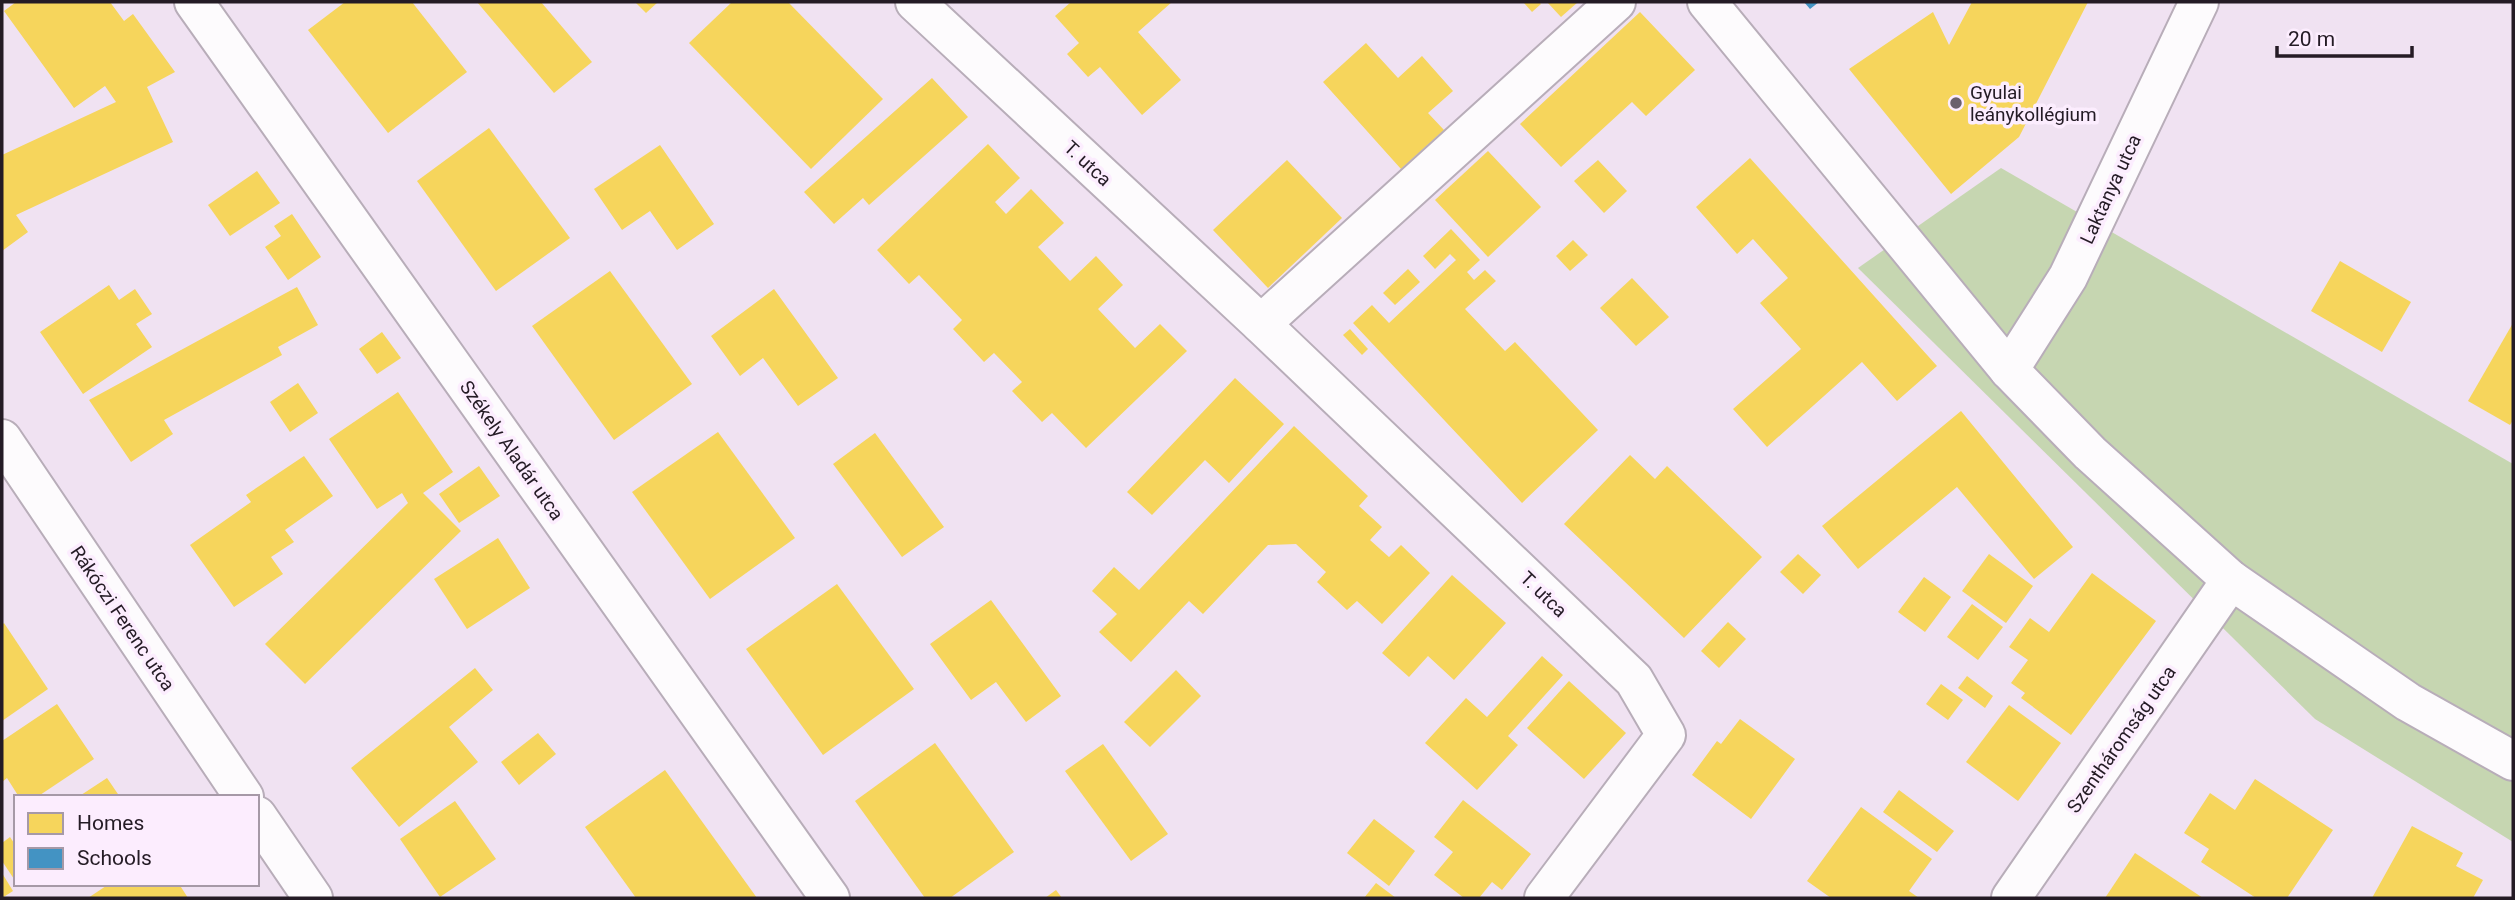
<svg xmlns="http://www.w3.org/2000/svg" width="2515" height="900" font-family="Roboto,sans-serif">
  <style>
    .green { fill: #c6d6b1 }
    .homes { fill: #f6d55c }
    .schools { fill: #4393c3 }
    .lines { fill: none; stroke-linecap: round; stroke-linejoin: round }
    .minor-casing { stroke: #b8adb9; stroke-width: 42 }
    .minor { stroke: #fdfbfd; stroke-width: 38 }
    .poi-dot { fill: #6b616d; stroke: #fcedfe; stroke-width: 2.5 }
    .labels { text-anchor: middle; stroke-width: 7; stroke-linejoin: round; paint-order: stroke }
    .poi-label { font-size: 19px; fill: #241b25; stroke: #fcedfe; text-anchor: start }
    .street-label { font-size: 19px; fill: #241b25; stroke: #fcedfe }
  </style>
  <rect width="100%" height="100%" fill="#f0e2f2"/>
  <polygon class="green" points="2001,168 2513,464 2513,842 2315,719 1858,268"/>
  <g class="homes">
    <polygon points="16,2 110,2 124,21 133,14 175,72 147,87 173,142 16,215 28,232 2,251 2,155 116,102 105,86 74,108 4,11"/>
    <polygon points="345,2 412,2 467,72 388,133 308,30"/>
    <polygon points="477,2 541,2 592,62 554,93"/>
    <polygon points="635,2 658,2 646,13"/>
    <polygon points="732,2 788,2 883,99 811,169 689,43"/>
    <polygon points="1071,2 1172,2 1138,32 1181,80 1142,115 1100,67 1088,77 1067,54 1079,43 1055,16"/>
    <polygon points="1523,2 1539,2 1541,4 1532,12"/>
    <polygon points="1547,2 1578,2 1561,17"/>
    <polygon points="1972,2 2088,2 2019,137 1951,194 1849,69 1933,12 1949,45"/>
    <polygon points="1640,12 1695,70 1646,116 1632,102 1561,167 1520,124"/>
    <polygon points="1366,43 1398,78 1422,56 1453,91 1428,113 1444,130 1401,169 1323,82"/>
    <polygon points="932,78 968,117 869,205 863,198 834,224 804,192"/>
    <polygon points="489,128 570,238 496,291 417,181"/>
    <polygon points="988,144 1020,178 995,202 1006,214 1031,189 1064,223 1038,247 1070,281 1096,256 1123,285 1098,309 1135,348 1160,324 1187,351 1086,448 1052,413 1042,422 1012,391 1022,382 994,353 984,362 953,329 962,320 919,275 909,284 877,250"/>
    <polygon points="660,145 714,224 677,250 650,211 622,230 594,189"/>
    <polygon points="1488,151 1541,207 1488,257 1435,200"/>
    <polygon points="1750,158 1937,366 1897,401 1862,362 1767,447 1733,409 1801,349 1760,303 1788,278 1753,239 1737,254 1696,207"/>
    <polygon points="1287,160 1342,218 1268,288 1213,230"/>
    <polygon points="1598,160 1627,191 1604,213 1574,181"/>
    <polygon points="257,171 280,203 230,236 208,205"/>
    <polygon points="292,214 321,257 288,280 265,247 281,236 274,226"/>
    <polygon points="1451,229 1480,260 1467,272 1474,280 1485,270 1496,281 1465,309 1505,351 1515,342 1598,430 1522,503 1353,323 1372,305 1389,323 1456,260 1450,254 1435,269 1423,256"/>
    <polygon points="1573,240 1588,255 1570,271 1556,256"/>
    <polygon points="2340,261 2411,302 2382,352 2311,311"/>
    <polygon points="1408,269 1420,282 1395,305 1383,293"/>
    <polygon points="610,271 692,384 614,440 532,326"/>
    <polygon points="1632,278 1669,317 1636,346 1600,308"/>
    <polygon points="109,285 119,300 135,289 152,314 136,324 152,347 83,394 40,332"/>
    <polygon points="297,287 318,325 278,347 282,355 164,420 173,434 131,462 89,400"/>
    <polygon points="774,289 838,378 798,406 763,358 740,376 711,336"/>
    <polygon points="2513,323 2513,420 2510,425 2468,401"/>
    <polygon points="1350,329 1368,349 1362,355 1343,335"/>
    <polygon points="382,332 401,358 377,374 359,349"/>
    <polygon points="1235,378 1284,424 1229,483 1205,460 1152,515 1127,492"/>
    <polygon points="298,383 318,413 290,432 270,402"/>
    <polygon points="398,392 453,472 423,493 461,531 305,684 265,644 408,503 402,493 377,509 329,439"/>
    <polygon points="1961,411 2073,547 2034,579 1957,487 1858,569 1822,526"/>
    <polygon points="1294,426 1368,496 1359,506 1382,527 1370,540 1389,557 1401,545 1430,573 1382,624 1357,601 1347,610 1317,582 1326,572 1296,544 1268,545 1203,614 1189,601 1131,662 1099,632 1117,614 1092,591 1114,567 1139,590"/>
    <polygon points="718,432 795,538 710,599 632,492"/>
    <polygon points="875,433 944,527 902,557 833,464"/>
    <polygon points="1630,455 1655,479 1667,466 1762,557 1684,638 1564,524"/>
    <polygon points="304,456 333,496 285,530 294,542 271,557 283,574 234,607 190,545 251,502 246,495"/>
    <polygon points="479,466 500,496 459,523 439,494"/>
    <polygon points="498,538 530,588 467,629 434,579"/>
    <polygon points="1798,554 1821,575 1803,594 1780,572"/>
    <polygon points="1989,554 2033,586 2006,623 1962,591"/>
    <polygon points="2092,573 2156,621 2071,735 2021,698 2025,693 2011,683 2028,660 2009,647 2030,618 2049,632"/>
    <polygon points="1452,575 1506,623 1454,680 1428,656 1409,677 1382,653"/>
    <polygon points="1924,577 1951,597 1925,632 1898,612"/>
    <polygon points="837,584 914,689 823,755 746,649"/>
    <polygon points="991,600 1061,696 1026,722 996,682 971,700 930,644"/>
    <polygon points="1972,604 2003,627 1978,660 1947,637"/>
    <polygon points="1728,622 1746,639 1719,668 1701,651"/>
    <polygon points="4,623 48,689 2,721 2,625"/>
    <polygon points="1542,656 1563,675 1508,736 1518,745 1477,790 1425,743 1466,698 1487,717"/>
    <polygon points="475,668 493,690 449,727 478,762 399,827 351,768"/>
    <polygon points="1176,670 1201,696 1150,747 1124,722"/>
    <polygon points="1967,676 1993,696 1985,708 1958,688"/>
    <polygon points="1569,681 1626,733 1584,779 1527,728"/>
    <polygon points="1941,684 1963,700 1948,720 1926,704"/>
    <polygon points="57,704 94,759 37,797 19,797 7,778 2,782 2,741"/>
    <polygon points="2009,705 2061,743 2018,801 1966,762"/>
    <polygon points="1740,719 1795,759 1751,819 1692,775 1717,741 1721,744"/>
    <polygon points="538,733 556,754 519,785 501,762"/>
    <polygon points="935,743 1014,852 950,898 925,898 855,801"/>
    <polygon points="1103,744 1168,834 1131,861 1065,771"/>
    <polygon points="665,770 757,898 636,898 585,827"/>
    <polygon points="107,778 120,797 78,797"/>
    <polygon points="2255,779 2333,830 2287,898 2256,898 2201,862 2209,849 2184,833 2210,793 2235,810"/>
    <polygon points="1899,790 1954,831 1937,852 1883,812"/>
    <polygon points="1463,800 1531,854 1502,890 1492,882 1479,898 1464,898 1434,875 1453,852 1434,837"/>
    <polygon points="455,801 496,859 440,897 400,839"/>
    <polygon points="1861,807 1932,859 1909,891 1919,898 1831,898 1807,881"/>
    <polygon points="1374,819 1415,851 1389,886 1347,853"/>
    <polygon points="2412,826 2463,853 2456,866 2483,880 2473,898 2372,898"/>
    <polygon points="10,837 16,846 16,882 2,861 2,843"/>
    <polygon points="2135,853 2203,898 2105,898"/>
    <polygon points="2,873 13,891 2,898"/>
    <polygon points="1376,883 1396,898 1364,898"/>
    <polygon points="109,884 179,884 188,898 88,898"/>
    <polygon points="1056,890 1062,898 1045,898"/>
  </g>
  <polygon class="schools" points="1804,2 1819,2 1810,9"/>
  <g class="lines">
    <g class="minor-casing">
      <g id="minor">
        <polyline points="194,2 830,898"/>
        <polyline points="915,2 1261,324 1634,680 1666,735 1544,898"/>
        <polyline points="1707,2 2009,370 2090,453 2231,580 2408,702 2513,761"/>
        <polyline points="1261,324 1616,2"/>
        <polyline points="2009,370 2068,277 2199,2"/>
        <polyline points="2,439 244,797"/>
        <polyline points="257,816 313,898"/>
        <polyline points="2011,898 2231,580"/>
      </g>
    </g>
    <use href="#minor" class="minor"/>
  </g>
  <circle class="poi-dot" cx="1956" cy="103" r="7"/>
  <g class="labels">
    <g class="poi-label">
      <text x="1970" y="99">Gyulai<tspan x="1970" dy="22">leánykollégium</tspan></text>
    </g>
    <g class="street-label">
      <text transform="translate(1088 163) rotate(43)" y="7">T. utca</text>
      <text transform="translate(2110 189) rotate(-65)" y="7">Laktanya utca</text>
      <text transform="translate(512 450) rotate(55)" y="7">Székely Aladár utca</text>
      <text transform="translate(1544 594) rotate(44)" y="7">T. utca</text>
      <text transform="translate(123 618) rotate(56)" y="7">Rákóczi Ferenc utca</text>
      <text transform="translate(2121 739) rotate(-55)" y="7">Szentháromság utca</text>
    </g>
  </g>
  <rect width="2515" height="900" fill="none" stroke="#241b25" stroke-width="7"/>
  <rect x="14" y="795" width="245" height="91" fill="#fcedfe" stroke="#a699a7" stroke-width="2"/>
  <rect x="28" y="813" width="35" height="21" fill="#f6d55c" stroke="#a699a7" stroke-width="2"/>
  <text x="77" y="830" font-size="21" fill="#241b25">Homes</text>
  <rect x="28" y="848" width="35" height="21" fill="#4393c3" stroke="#a699a7" stroke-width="2"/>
  <text x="77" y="865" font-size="21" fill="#241b25">Schools</text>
  <path d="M2277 46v10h135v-10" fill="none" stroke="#241b25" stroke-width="3.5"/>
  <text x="2288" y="46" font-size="21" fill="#241b25" stroke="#fcedfe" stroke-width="5" paint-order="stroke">20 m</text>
</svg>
